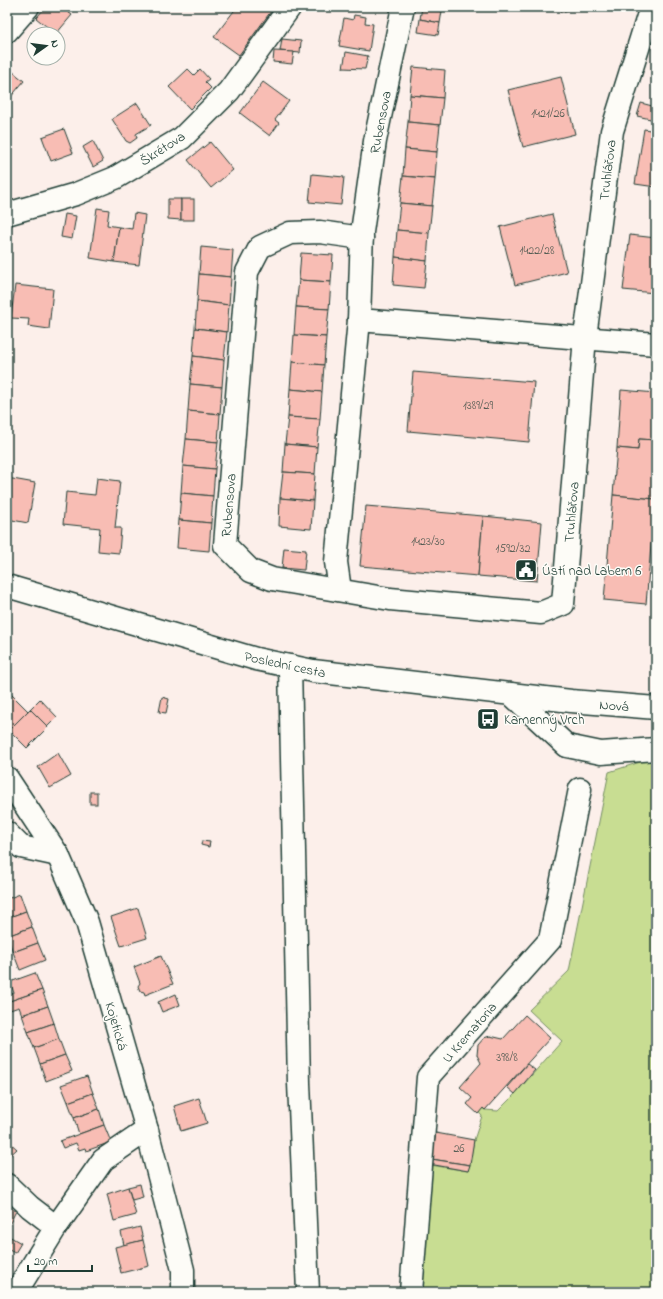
<svg xmlns="http://www.w3.org/2000/svg" width="663" height="1299" font-family="'Indie Flower',sans-serif">
  <style>
    .green { fill: #c8dd92; stroke: #748d63 }
    .building { fill: #f8bdb4; stroke: #1f3d34 }
    .lines { fill: none; stroke-linecap: round; stroke-linejoin: round }
    .minor-casing { stroke: #1f3d34; stroke-width: 25 }
    .minor { stroke: #fdfcf7; stroke-width: 22 }
    .labels { text-anchor: middle; stroke-width: 3; stroke-linejoin: round; paint-order: stroke }
    .number-label { font-size: 12px; fill: #555d54 }
    .street-label { font-size: 14px; fill: #1f3d34; stroke: #fdfcf7 }
    .poi-label { font-size: 14px; fill: #1f3d34; stroke: #fdfcf7; text-anchor: start }
  </style>
  <rect width="100%" height="100%" fill="#fcefea"/>
  <filter id="ink" filterUnits="userSpaceOnUse"><feTurbulence type="fractalNoise" baseFrequency=".025" numOctaves="2"/><feDisplacementMap in="SourceGraphic" scale="8" xChannelSelector="R" yChannelSelector="G"/><feConvolveMatrix kernelMatrix="1 2 1 2 8 2 1 2 1" color-interpolation-filters="sRGB"/></filter>
  <g filter="url(#ink)">
    <polygon class="green" points="656,757 656,1292 421,1292 431,1165 468,1171 474,1140 482,1116 473,1106 475,1103 485,1110 498,1111 515,1094 562,1041 529,1010 569,971 609,772"/>
    <g class="building">
      <polygon points="46,7 61,7 72,15 56,34 36,18"/>
      <polygon points="237,7 274,7 239,55 214,37"/>
      <polygon points="422,7 442,11 440,23 420,19"/>
      <polygon points="560,7 580,7 561,12"/>
      <polygon points="354,15 366,17 365,23 373,24 369,51 339,46 344,18 353,20"/>
      <polygon points="420,19 440,23 438,35 418,32"/>
      <polygon points="282,39 301,41 300,53 280,51"/>
      <polygon points="274,51 294,52 292,64 273,62"/>
      <polygon points="346,52 368,56 365,69 343,68"/>
      <polygon points="7,67 24,81 9,99 7,97"/>
      <polygon points="413,67 445,70 443,98 410,95"/>
      <polygon points="188,69 194,75 200,69 209,79 205,82 211,88 190,109 169,87"/>
      <polygon points="561,77 575,134 523,147 508,90"/>
      <polygon points="263,82 289,101 275,120 279,123 270,136 240,113"/>
      <polygon points="410,95 443,98 440,125 408,122"/>
      <polygon points="137,103 151,125 136,134 137,138 130,143 126,141 112,119"/>
      <polygon points="641,103 656,107 655,120 637,116"/>
      <polygon points="408,122 440,125 437,152 405,149"/>
      <polygon points="64,129 73,153 51,161 42,137"/>
      <polygon points="644,129 656,131 656,187 635,184"/>
      <polygon points="93,141 103,161 93,167 83,147"/>
      <polygon points="210,142 233,170 211,188 188,160"/>
      <polygon points="405,149 437,152 435,179 403,176"/>
      <polygon points="312,174 344,177 341,205 309,202"/>
      <polygon points="403,176 435,179 432,206 400,203"/>
      <polygon points="168,199 181,199 181,220 168,219"/>
      <rect x="181" y="199" width="13" height="21"/>
      <polygon points="400,203 432,206 429,233 397,230"/>
      <polygon points="97,208 109,210 107,225 119,227 114,262 90,258"/>
      <polygon points="134,213 145,215 139,265 114,262 119,227 132,229"/>
      <polygon points="65,214 76,216 72,239 61,237"/>
      <polygon points="552,214 567,272 515,285 500,227"/>
      <polygon points="397,230 429,233 427,261 395,257"/>
      <polygon points="630,235 656,238 655,293 623,290"/>
      <polygon points="201,247 233,250 231,277 199,274"/>
      <polygon points="301,253 333,255 331,282 299,280"/>
      <polygon points="395,257 427,261 424,288 393,285"/>
      <polygon points="199,274 231,277 229,305 197,301"/>
      <polygon points="299,280 331,282 329,309 296,307"/>
      <polygon points="15,285 53,289 49,329 28,326 29,319 11,318"/>
      <polygon points="197,301 229,305 227,332 195,328"/>
      <polygon points="296,307 329,309 326,337 294,335"/>
      <polygon points="195,328 227,332 224,360 193,356"/>
      <polygon points="294,335 326,337 324,365 292,362"/>
      <polygon points="193,356 224,360 222,387 190,384"/>
      <polygon points="292,362 324,365 322,392 290,389"/>
      <polygon points="413,372 534,382 529,442 408,431"/>
      <polygon points="190,384 222,387 220,414 188,411"/>
      <polygon points="290,389 322,392 320,419 288,417"/>
      <polygon points="621,390 656,393 656,440 639,439 638,450 617,448"/>
      <polygon points="188,411 220,414 218,442 186,439"/>
      <polygon points="288,417 320,419 317,447 285,444"/>
      <polygon points="186,439 218,442 215,469 183,466"/>
      <polygon points="639,439 656,440 655,499 613,495 617,448 638,450"/>
      <polygon points="285,444 317,447 315,474 283,472"/>
      <polygon points="183,466 215,469 213,496 181,493"/>
      <polygon points="283,472 315,474 313,501 280,498"/>
      <polygon points="7,478 35,483 28,523 7,519"/>
      <polygon points="97,478 120,481 115,528 121,528 119,553 98,551 100,528 63,524 66,492 95,495"/>
      <polygon points="181,493 213,496 211,523 179,520"/>
      <polygon points="613,495 655,499 646,604 604,600"/>
      <polygon points="280,498 313,501 311,529 279,526"/>
      <polygon points="366,506 483,516 478,576 360,566"/>
      <polygon points="483,516 542,522 537,581 478,576"/>
      <polygon points="179,520 211,523 209,551 177,548"/>
      <polygon points="284,548 306,550 304,570 282,568"/>
      <polygon points="9,692 28,711 9,730 7,728 7,694"/>
      <polygon points="162,697 169,699 166,713 159,712"/>
      <polygon points="40,699 57,717 47,727 30,709"/>
      <polygon points="30,709 48,727 27,748 9,730"/>
      <polygon points="58,753 71,776 50,788 38,767"/>
      <rect x="90" y="792" width="7" height="12"/>
      <polygon points="202,841 210,842 209,847 201,845"/>
      <polygon points="20,894 26,911 7,918 7,899"/>
      <polygon points="138,908 147,938 121,946 111,917"/>
      <polygon points="26,911 32,927 7,936 7,918"/>
      <polygon points="32,927 38,943 13,952 7,936"/>
      <polygon points="38,943 45,960 20,970 13,952"/>
      <polygon points="161,956 173,984 145,995 144,992 140,991 138,986 140,983 134,967"/>
      <polygon points="35,973 42,990 7,1002 7,995 14,993 10,982"/>
      <polygon points="42,990 48,1006 22,1015 19,1007 7,1011 7,1002"/>
      <polygon points="176,994 180,1005 162,1012 158,1002"/>
      <polygon points="48,1006 54,1023 28,1032 22,1015"/>
      <polygon points="525,1015 550,1038 485,1110 483,1108 478,1114 467,1104 472,1098 460,1087 481,1063 477,1055 478,1045 484,1038 490,1036 503,1039"/>
      <polygon points="54,1023 59,1039 34,1048 28,1032"/>
      <polygon points="59,1039 65,1055 40,1064 34,1048"/>
      <polygon points="65,1055 72,1071 46,1081 40,1064"/>
      <polygon points="527,1064 535,1070 515,1094 507,1087"/>
      <polygon points="87,1076 93,1093 68,1102 61,1085"/>
      <polygon points="93,1093 99,1109 74,1118 68,1102"/>
      <polygon points="199,1098 207,1123 181,1131 174,1106"/>
      <polygon points="99,1109 104,1125 79,1134 74,1118"/>
      <polygon points="104,1125 111,1142 86,1151 85,1148 79,1150 76,1143 63,1148 60,1141"/>
      <polygon points="436,1133 474,1140 470,1165 431,1159"/>
      <polygon points="7,1140 17,1149 7,1158"/>
      <polygon points="431,1159 470,1165 468,1171 429,1164"/>
      <polygon points="140,1184 143,1197 132,1200 128,1187"/>
      <polygon points="128,1187 136,1215 114,1221 107,1194"/>
      <polygon points="7,1206 16,1211 7,1229"/>
      <polygon points="140,1227 143,1240 124,1245 121,1232"/>
      <polygon points="7,1235 21,1243 15,1253 7,1249"/>
      <polygon points="143,1240 149,1266 121,1273 115,1247"/>
    </g>
    <g class="lines">
      <g class="minor-casing">
        <g id="minor">
          <polyline points="7,31 28,7"/>
          <polyline points="7,214 76,194 115,178 182,138 229,91 290,7"/>
          <polyline points="362,238 320,232 290,233 260,247 247,272 225,545 251,571 272,579 390,599 541,613 563,604 585,337 612,131 651,7"/>
          <polyline points="359,320 656,344"/>
          <polyline points="7,586 256,659 313,671 571,701 656,708"/>
          <polyline points="340,590 336,562 359,320 362,232 375,141 403,7"/>
          <polyline points="290,666 299,1083 308,1292"/>
          <polyline points="511,694 567,746 601,753 656,749"/>
          <polyline points="7,778 58,855 87,922 147,1130 183,1270 183,1292"/>
          <polyline points="7,833 21,847 58,855"/>
          <polyline points="7,1185 30,1207 56,1227"/>
          <polyline points="16,1292 56,1227 103,1160 147,1130"/>
          <polyline points="411,1292 428,1077 550,940 580,789"/>
        </g>
      </g>
      <use href="#minor" class="minor"/>
    </g>
  </g>
  <defs>
    <g id="civic-square" transform="scale(1.15)"><rect x="-9" y="-9" width="18" height="18" rx="4" fill="#1f3d34" stroke="#fdfcf7"/><path d="M-.6-6.5H3V-4.5H.6V-3L4-1V1h2V6H-6V1h2V-1L-.6-3ZM-1.2 2.5V6h2.4V2.5Z" fill="#fff"/></g>
    <g id="bus-square" transform="scale(1.15)"><rect x="-9" y="-9" width="18" height="18" rx="4" fill="#1f3d34" stroke="#fdfcf7"/><path d="M-5-6H5V4H4V6H2V4H-2V6H-4V4H-5ZM-3.5-4V0h7V-4ZM-3.5 1.2v1.5H-2V1.2ZM2 1.2v1.5H3.5V1.2Z" fill="#fff"/></g>
  </defs>
  <g fill-rule="evenodd">
    <use href="#civic-square" x="526" y="570"/>
    <use href="#bus-square" x="488" y="719"/>
  </g>
  <g class="labels">
    <g class="number-label">
      <text x="548" y="117">1421/26</text>
      <text x="537" y="254">1422/28</text>
      <text x="478" y="409">1389/29</text>
      <text x="428" y="545">1423/30</text>
      <text x="513" y="552">1592/32</text>
      <text x="507" y="1061">398/8</text>
      <text x="459" y="1152">26</text>
    </g>
    <g class="street-label">
      <text transform="translate(380 122) rotate(-79)" y="5">Rubensova</text>
      <text transform="translate(162 148) rotate(-33)" y="5">Škrétova</text>
      <text transform="translate(607 170) rotate(-83)" y="5">Truhlářova</text>
      <text transform="translate(228 505) rotate(-85)" y="5">Rubensova</text>
      <text transform="translate(571 512) rotate(-85)" y="5">Truhlářova</text>
      <text transform="translate(285 664) rotate(12)" y="5">Poslední cesta</text>
      <text transform="translate(614 705) rotate(4)" y="5">Nová</text>
      <text transform="translate(117 1026) rotate(74)" y="5">Kojetická</text>
      <text transform="translate(469 1032) rotate(-49)" y="5">U Krematoria</text>
    </g>
    <g class="poi-label">
      <text x="542" y="575">Ústí nad Labem 6</text>
      <text x="504" y="724">Kamenný Vrch</text>
    </g>
  </g>
  <rect width="663" height="1299" fill="none" stroke="#fdfcf7" stroke-width="24"/>
  <rect x="12" y="12" width="639" height="1275" fill="none" stroke="#1f3d34" stroke-width="1.5" filter="url(#ink)"/>
  <g transform="translate(46 46) rotate(76)"><circle r="19" fill="#fdfcf7" stroke="#a4b0a9"/>
  <path d="M0-3L7 15L0 10L-7 15Z" fill="#1f3d34"/>
  <text y="-6" font-size="11" font-weight="bold" text-anchor="middle" fill="#1f3d34">N</text>
  </g>
  <path d="M28 1265v6h64v-6" fill="none" stroke="#1f3d34" stroke-width="2"/>
  <text x="34" y="1265" font-size="12" fill="#1f3d34" stroke="#fdfcf7" stroke-width="3" paint-order="stroke">20 m</text>
</svg>
